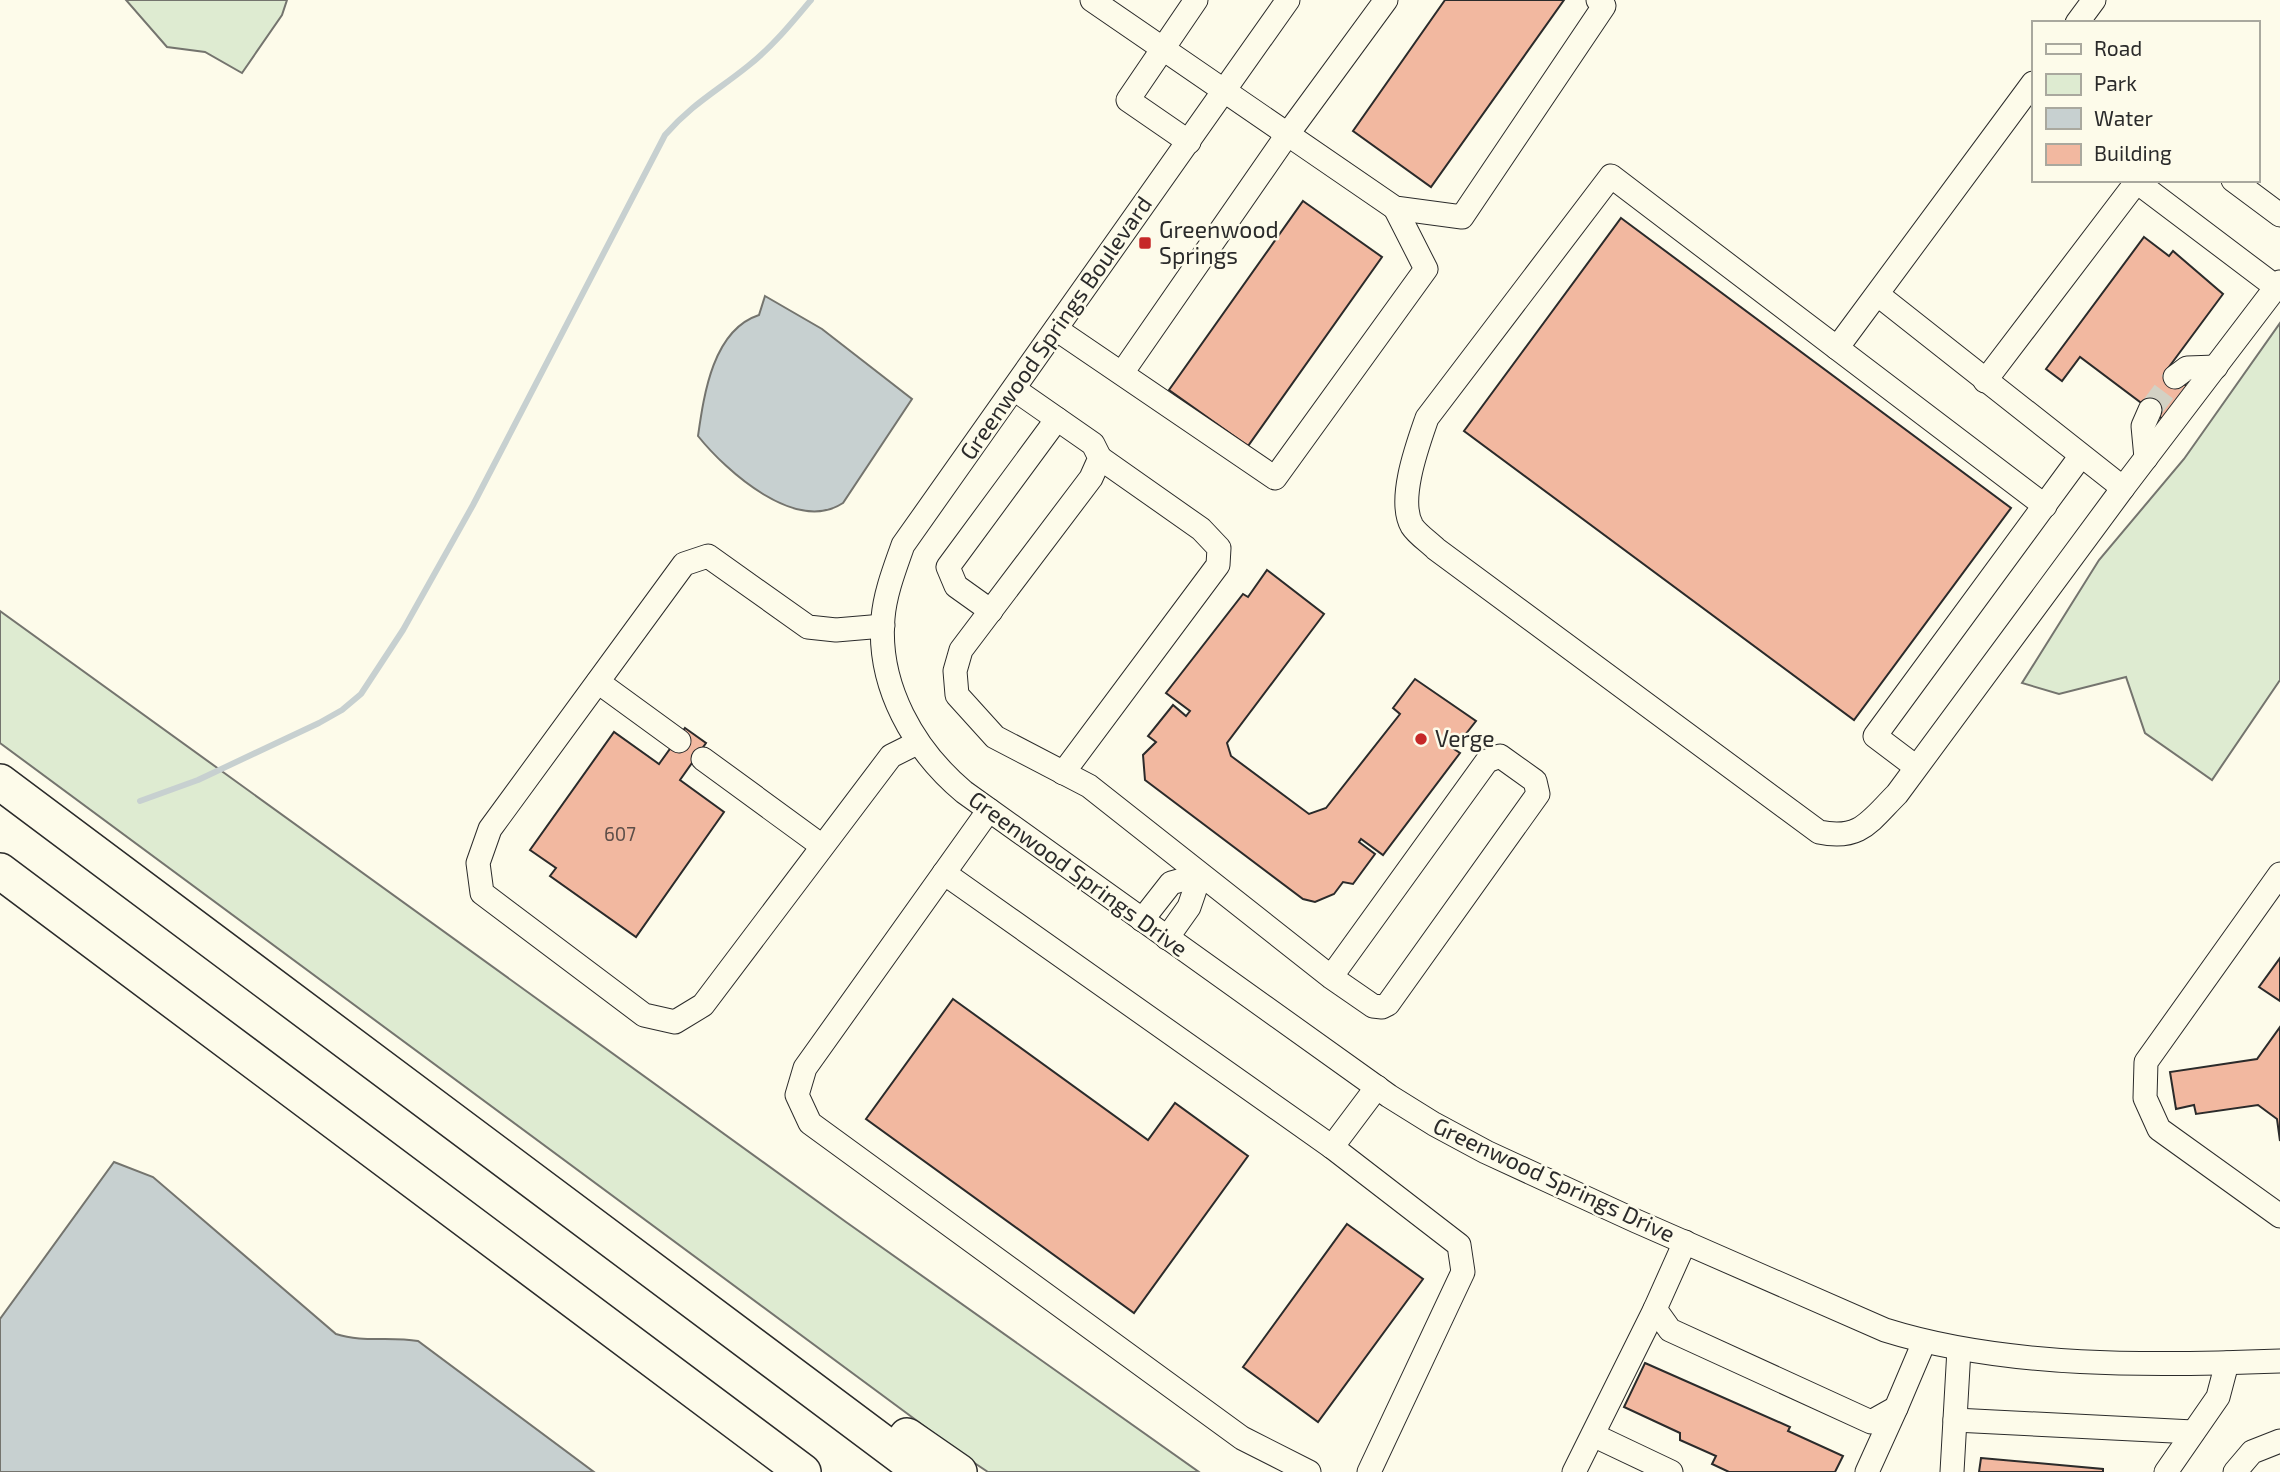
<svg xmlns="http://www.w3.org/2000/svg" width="2280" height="1472" viewBox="0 0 2280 1472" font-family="'Exo 2',sans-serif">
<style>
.green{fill:#deebd1;stroke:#74746e;stroke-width:2}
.water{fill:#c7d0d0;stroke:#74746e;stroke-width:2}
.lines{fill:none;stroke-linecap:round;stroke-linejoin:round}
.stream{stroke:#c7d0d0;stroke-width:6}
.building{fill:#f2b8a0;stroke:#2b2b2b;stroke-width:2}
.minor-tunnel{stroke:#d3d1c4;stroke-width:23;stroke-dasharray:23 11;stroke-linecap:butt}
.minor-casing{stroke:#2b2b2b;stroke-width:25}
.highway-casing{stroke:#2b2b2b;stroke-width:38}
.minor{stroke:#fdfbea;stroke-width:23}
.highway{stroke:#fdfbea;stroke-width:35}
.poi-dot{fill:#c62828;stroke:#fdfbea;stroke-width:2.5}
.labels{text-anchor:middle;stroke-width:5;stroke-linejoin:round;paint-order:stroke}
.number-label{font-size:19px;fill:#5d4e48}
.poi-label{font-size:23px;fill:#2b2b2b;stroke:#fdfbea;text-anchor:start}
.street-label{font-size:23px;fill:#2b2b2b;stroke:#fdfbea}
</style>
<rect width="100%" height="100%" fill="#fdfbea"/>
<!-- green -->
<g class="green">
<path d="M126,0H287L282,15L242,73L205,52L167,47Z"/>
<path d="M2280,323V680L2212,780L2145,733L2126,677L2059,694L2022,683L2099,560L2184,459Z"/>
<path d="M0,611L846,1222L1199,1472H988L970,1460L0,743Z"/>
</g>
<!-- water -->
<g class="water">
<path d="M765,296L822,329L912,399L843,503C796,534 726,471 698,436C704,394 713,330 759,315Z"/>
<path d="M114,1162L153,1177L336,1334C363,1343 390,1336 418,1341L594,1472H0V1319Z"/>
</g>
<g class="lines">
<!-- stream -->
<path class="stream" d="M140,801L198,780L319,723L342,710L361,694L403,630L473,505L665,135C692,104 717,91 748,66C772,47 791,24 811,0"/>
</g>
<!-- building -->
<g class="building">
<path d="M1445,0H1564L1431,187L1353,131Z"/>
<path d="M1303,201L1382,257L1248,446L1169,390Z"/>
<path d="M1621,218L2011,508L1854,720L1464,431Z"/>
<path d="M2144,237L2169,256L2173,251L2223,294L2166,371L2188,387L2164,420L2080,357L2062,381L2046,369Z"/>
<path d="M1267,570L1324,614L1227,743L1231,756L1309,814L1326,808L1400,714L1393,708L1415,679L1476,721L1454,749L1460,753L1383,855L1361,839L1359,842L1375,854L1353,884L1343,882L1334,894L1315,902L1303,899L1145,780L1143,755L1156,742L1148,736L1173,705L1186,716L1190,711L1166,693L1243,594L1248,597Z"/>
<path d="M685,728L706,743L680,780L724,812L636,937L550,876L556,868L530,850L614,732L659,764Z"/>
<path d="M2280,958V1001L2259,987Z"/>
<path d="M953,999L1148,1140L1175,1103L1248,1156L1134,1313L866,1119Z"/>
<path d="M2280,1027V1141L2277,1119L2258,1105L2196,1114L2194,1105L2176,1109L2170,1072L2257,1059Z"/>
<path d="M1347,1224L1423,1279L1318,1422L1243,1367Z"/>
<path d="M1645,1363L1790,1427L1788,1431L1843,1456L1835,1472H1729L1712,1464L1716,1456L1680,1440V1433L1624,1407Z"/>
<path d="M1981,1458L2103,1469V1472H1979Z"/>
</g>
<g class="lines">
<!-- minor-tunnel -->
<path class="minor-tunnel" d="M2150,410L2175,377"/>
<defs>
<g id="minor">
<path d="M1092,0L1395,208L1462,217L1604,6L1598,0"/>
<path d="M1288,0L903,545C895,568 885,593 883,618C877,686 914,750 964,792L1389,1096L1434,1124L1486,1152L1636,1221L1885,1330C2006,1368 2154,1366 2280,1361"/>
<path d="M2077,23L2094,0"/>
<path d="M1189,142L1128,100L1196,0"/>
<path d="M2233,180L2280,215"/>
<path d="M2137,182L2276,287"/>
<path d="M1877,294L2123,488L1897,794C1870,821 1860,841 1819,832L1436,549C1429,542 1417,534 1412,526C1397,500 1418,444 1427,418L1611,176L1837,348L2033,83"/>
<path d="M1056,329L1275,478L1426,269L1395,208"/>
<path d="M1837,348L2045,506"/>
<path d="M1122,373L1287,135L1386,0"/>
<path d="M2175,377L2187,368L2216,367"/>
<path d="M1985,381L2138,180"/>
<path d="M1014,389L1093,444L1100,458L1091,478L961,650L955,671L957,695L995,737L1089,786L1331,977L1373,1006L1382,1007L1388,1004L1538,794L1535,781L1500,756L1487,761L1331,977"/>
<path d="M2146,458L2143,426L2150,410"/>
<path d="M2123,488L2280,282"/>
<path d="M991,611L956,586L948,567L1057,419"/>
<path d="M883,626L836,630L808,627L708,556L684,564L490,829L478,863L482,893L644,1015L675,1022L703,1005L891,756L917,743"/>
<path d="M598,682L679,741"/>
<path d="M703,759L822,846"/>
<path d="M1916,767L1875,736L2080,457"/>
<path d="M1063,773L1218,565L1219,548L1201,529L1100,458"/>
<path d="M989,810L805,1068L797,1095L810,1123L1242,1438L1309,1472"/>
<path d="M944,873L1332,1147"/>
<path d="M2280,874L2146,1062L2145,1098L2159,1129L2280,1216"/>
<path d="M1142,920L1171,883L1200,875"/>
<path d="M1167,938L1189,907L1200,875"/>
<path d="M1685,1242L1655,1309L1670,1330L1871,1422L1896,1408L1924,1342"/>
<path d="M1955,1420L2193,1432"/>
<path d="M1593,1435L1671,1472"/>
<path d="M1369,1472L1463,1272L1459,1245L1332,1147L1377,1087"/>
<path d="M1574,1472L1655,1309"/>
<path d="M1867,1472L1896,1408"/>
<path d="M1952,1472L1959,1349"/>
<path d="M2166,1472L2218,1397L2227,1363"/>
<path d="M2235,1472L2252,1452L2280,1441"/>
</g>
<g id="highway">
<path d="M0,782L922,1472"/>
<path d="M0,871L803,1472"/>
<path d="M907,1436L959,1472"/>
</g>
</defs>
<!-- minor casing -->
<use href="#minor" class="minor-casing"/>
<!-- highway casing -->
<use href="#highway" class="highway-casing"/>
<!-- minor -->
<use href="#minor" class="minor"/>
<!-- highway -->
<use href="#highway" class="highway"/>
</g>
<!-- markers -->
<g class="poi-dot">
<rect x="1138" y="236" width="14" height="14" rx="3.5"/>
<circle cx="1421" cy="739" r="7"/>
</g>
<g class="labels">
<!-- number labels -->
<g class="number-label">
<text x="620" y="841">607</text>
</g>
<!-- poi labels -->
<g class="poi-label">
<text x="1159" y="238">Greenwood<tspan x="1159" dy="26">Springs</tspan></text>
<text x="1435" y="747">Verge</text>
</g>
<!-- street labels -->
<g class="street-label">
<text transform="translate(1056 328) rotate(-55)" y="8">Greenwood Springs Boulevard</text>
<text transform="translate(1078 874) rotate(36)" y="8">Greenwood Springs Drive</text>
<text transform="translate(1554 1180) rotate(25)" y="8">Greenwood Springs Drive</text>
</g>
</g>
<!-- legend -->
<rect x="2032" y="21" width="228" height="161" fill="#fdfbea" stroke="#a9a89e" stroke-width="2"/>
<rect x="2046" y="44" width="35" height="10" fill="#fdfbea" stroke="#a9a89e" stroke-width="2"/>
<text x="2094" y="56" font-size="21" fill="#2b2b2b">Road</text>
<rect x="2046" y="74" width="35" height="21" fill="#deebd1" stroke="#a9a89e" stroke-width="2"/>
<text x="2094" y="91" font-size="21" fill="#2b2b2b">Park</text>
<rect x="2046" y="108" width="35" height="21" fill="#c7d0d0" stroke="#a9a89e" stroke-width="2"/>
<text x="2094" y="126" font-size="21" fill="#2b2b2b">Water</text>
<rect x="2046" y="144" width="35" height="21" fill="#f2b8a0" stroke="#a9a89e" stroke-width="2"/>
<text x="2094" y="161" font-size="21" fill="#2b2b2b">Building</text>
</svg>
